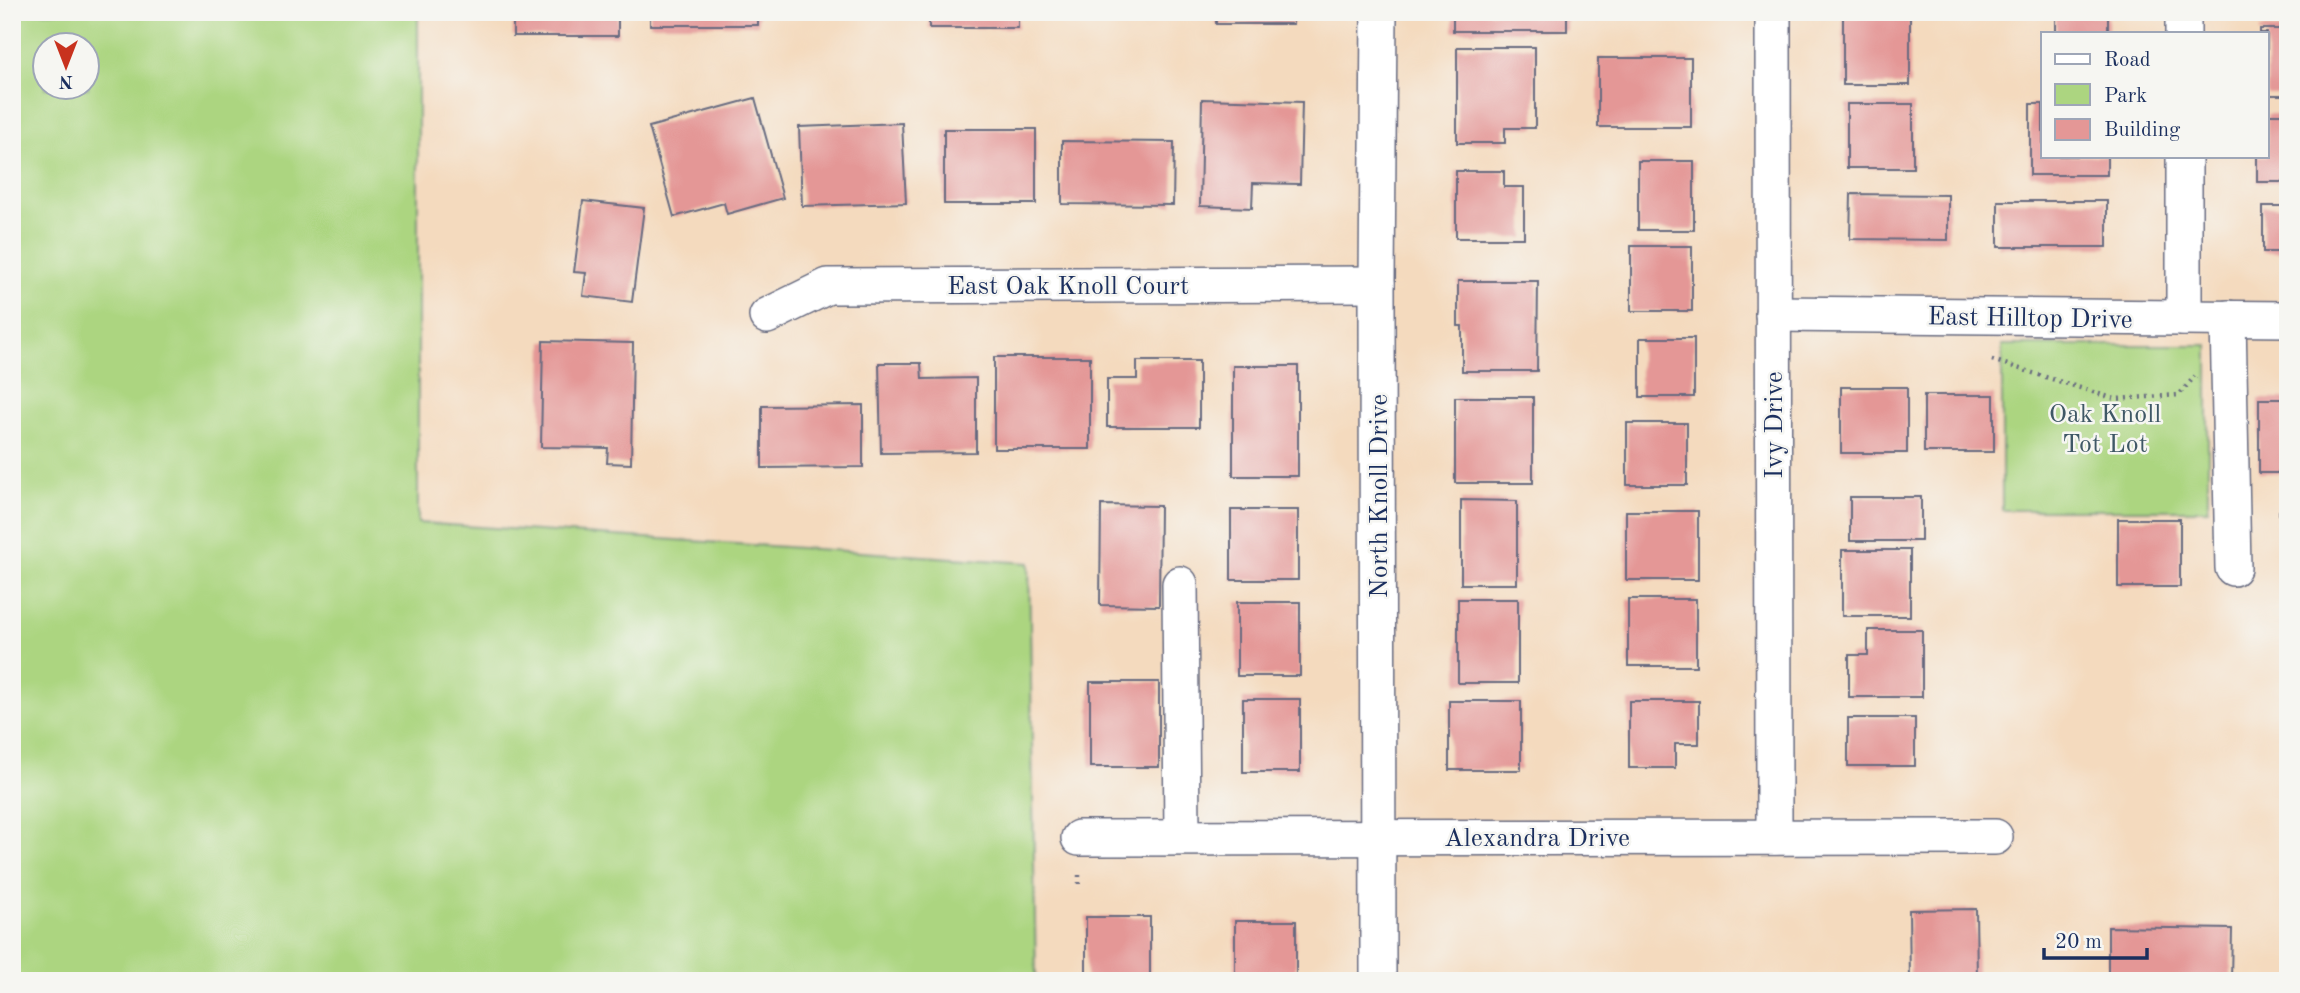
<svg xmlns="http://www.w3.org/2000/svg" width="2300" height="993" viewBox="0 0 2300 993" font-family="'Old Standard TT',serif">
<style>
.green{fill:#acd580;stroke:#64826f;stroke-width:2;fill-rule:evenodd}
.building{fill:#e49796}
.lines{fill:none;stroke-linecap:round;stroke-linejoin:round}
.minor-casing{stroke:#676b80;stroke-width:38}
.path{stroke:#676b80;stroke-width:4.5;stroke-dasharray:2 5;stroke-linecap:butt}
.minor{stroke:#fff;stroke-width:35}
.labels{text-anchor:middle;stroke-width:5;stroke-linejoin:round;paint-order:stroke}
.street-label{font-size:26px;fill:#1b2f5e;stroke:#f6f6f2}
.park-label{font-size:26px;fill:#3f5866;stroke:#f6f6f2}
</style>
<rect width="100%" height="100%" fill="#f6f6f2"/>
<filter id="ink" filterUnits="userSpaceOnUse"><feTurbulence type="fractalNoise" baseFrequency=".0143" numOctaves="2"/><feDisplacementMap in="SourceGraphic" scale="14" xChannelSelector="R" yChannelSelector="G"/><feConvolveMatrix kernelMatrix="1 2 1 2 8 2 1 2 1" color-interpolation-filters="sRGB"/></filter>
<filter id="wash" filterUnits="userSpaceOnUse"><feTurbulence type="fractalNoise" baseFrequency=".00686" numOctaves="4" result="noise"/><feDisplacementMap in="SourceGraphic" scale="28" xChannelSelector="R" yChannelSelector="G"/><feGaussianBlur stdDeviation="1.57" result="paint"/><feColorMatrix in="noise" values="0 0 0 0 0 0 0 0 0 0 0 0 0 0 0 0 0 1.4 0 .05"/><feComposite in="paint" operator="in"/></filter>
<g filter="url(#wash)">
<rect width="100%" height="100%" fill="#f4dabe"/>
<!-- green -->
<g class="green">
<path d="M12,12H418V523L1029,563L1036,981H12ZM46,46H88V88H46Z"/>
<rect x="2002" y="345" width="206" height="165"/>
</g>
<g id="blocks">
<!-- building -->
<g class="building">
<rect x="513" y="12" width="105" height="24"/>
<rect x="650" y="12" width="108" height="13"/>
<rect x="797" y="12" width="84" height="3"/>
<rect x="929" y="12" width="89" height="16"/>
<rect x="1079" y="12" width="63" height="5"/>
<rect x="1216" y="12" width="77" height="12"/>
<rect x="1453" y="12" width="114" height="19"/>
<rect x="2056" y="16" width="52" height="17"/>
<rect x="1843" y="17" width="67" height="68"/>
<path d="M2260,29H2288V95H2267V33H2260Z"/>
<path d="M1457,47H1535V128H1505V143H1457Z"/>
<rect x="1598" y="58" width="93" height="69"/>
<path d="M755,98L783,198L727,214L724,203L674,217L649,127Z"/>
<path d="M1202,99L1302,102L1300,184L1253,183L1252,208L1200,206Z"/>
<rect x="1847" y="104" width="66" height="64"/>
<path d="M2030,104H2043V156H2107V175H2030Z"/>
<path d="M2267,114H2288V182H2257V156H2267Z"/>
<path d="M902,123L906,203L802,206L799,127Z"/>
<rect x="944" y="129" width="92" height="75"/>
<path d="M1062,141L1174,142L1173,205L1062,204Z"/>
<rect x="1638" y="161" width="56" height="69"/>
<path d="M1456,171H1504V187H1524V238H1456Z"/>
<path d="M1851,194L1948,195V240L1850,239Z"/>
<path d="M583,201L644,208L632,302L583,296L586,273L574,272Z"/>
<rect x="1998" y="201" width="109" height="46"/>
<rect x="2263" y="206" width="25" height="46"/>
<rect x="1631" y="246" width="61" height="65"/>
<path d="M1458,281H1538L1537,371H1462V326H1458Z"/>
<rect x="1640" y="338" width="54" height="59"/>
<path d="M543,341L633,343L631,464L607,463L608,448L541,447Z"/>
<rect x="994" y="357" width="96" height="92"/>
<path d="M1137,361H1199V427H1107V379H1137Z"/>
<path d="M879,363H921L922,379L976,378V452L881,453Z"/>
<rect x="1233" y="366" width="65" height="110"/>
<rect x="1841" y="387" width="66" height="66"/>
<rect x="1924" y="395" width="70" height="57"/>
<rect x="1455" y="397" width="78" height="86"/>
<rect x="2259" y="399" width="29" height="74"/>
<path d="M863,405V467L762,468V406Z"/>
<rect x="1627" y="423" width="60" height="62"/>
<rect x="1850" y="497" width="71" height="44"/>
<path d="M1461,500L1517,501V584H1461Z"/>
<path d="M1101,505L1160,506L1159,606L1100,605Z"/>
<rect x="1231" y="510" width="67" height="70"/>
<rect x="1626" y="511" width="72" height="69"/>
<rect x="2279" y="511" width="9" height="71"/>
<rect x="2118" y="519" width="62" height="68"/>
<rect x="1842" y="550" width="68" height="66"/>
<rect x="1458" y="599" width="60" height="84"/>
<rect x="1628" y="599" width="68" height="67"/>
<rect x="1237" y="602" width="63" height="74"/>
<path d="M1868,630H1922V697H1849V655H1868Z"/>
<rect x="1090" y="682" width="69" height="85"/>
<rect x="1243" y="699" width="57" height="73"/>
<rect x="1449" y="701" width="72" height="69"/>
<path d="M1629,701H1699V744H1675V768H1629Z"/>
<rect x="1848" y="718" width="67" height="48"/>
<path d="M1976,909L1977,981H1910L1909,910Z"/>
<rect x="1086" y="917" width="64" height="64"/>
<rect x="1235" y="921" width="61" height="56"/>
<path d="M2108,927L2232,929L2231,981H2108Z"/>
</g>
</g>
</g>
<g filter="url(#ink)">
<use href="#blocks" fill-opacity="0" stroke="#676b80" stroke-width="2"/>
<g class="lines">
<defs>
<g id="minor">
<path d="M1773,12L1774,837"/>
<path d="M2183,12V33"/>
<path d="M2184,156V318"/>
<path d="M1773,314L2288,319"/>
<path d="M767,316L828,286L1377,284"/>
<path d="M2228,318L2233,568"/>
<path d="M1180,584L1182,836"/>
<path d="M1079,838L1995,837"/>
<path d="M1378,981L1377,284L1379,12"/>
</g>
</defs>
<!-- minor casing -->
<use href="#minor" class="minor-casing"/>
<!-- path -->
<g class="path">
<path d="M1992,360L2115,399L2179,395L2195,376"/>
<path d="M1079,884V871"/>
</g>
<!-- minor -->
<use href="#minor" class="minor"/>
</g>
</g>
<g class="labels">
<!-- street labels -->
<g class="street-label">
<text x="1068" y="294">East Oak Knoll Court</text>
<text transform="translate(2030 317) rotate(1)" y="9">East Hilltop Drive</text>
<text transform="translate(1773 425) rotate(-90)" y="9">Ivy Drive</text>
<text transform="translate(1378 496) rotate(-90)" y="9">North Knoll Drive</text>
<text x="1537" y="846">Alexandra Drive</text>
</g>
<!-- park labels -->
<g class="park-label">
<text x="2105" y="422">Oak Knoll<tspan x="2105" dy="30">Tot Lot</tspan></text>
</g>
</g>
<!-- margin -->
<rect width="2300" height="993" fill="none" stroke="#f6f6f2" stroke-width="42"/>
<!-- legend -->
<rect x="2041" y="32" width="228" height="126" fill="#f6f6f2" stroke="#9ea6b7" stroke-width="2"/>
<rect x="2055" y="54" width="35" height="10" fill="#ffffff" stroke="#9ea6b7" stroke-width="2"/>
<text x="2104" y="66" font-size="21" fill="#1b2f5e">Road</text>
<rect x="2055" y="84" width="35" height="21" fill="#acd580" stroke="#9ea6b7" stroke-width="2"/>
<text x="2104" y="102" font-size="21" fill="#1b2f5e">Park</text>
<rect x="2055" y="119" width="35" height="21" fill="#e49796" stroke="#9ea6b7" stroke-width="2"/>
<text x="2104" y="136" font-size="21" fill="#1b2f5e">Building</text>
<!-- north arrow -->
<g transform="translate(66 66) rotate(180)"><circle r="33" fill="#f6f6f2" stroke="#9ea6b7" stroke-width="2"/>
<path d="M0-5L12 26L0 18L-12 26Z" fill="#c8321e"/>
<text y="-10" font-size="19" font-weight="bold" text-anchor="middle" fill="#1b2f5e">N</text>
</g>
<!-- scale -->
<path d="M2044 948v10h103v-10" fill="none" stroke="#1b2f5e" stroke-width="3.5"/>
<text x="2055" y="948" font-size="21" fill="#1b2f5e" stroke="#f6f6f2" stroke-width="5" paint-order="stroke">20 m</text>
</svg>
